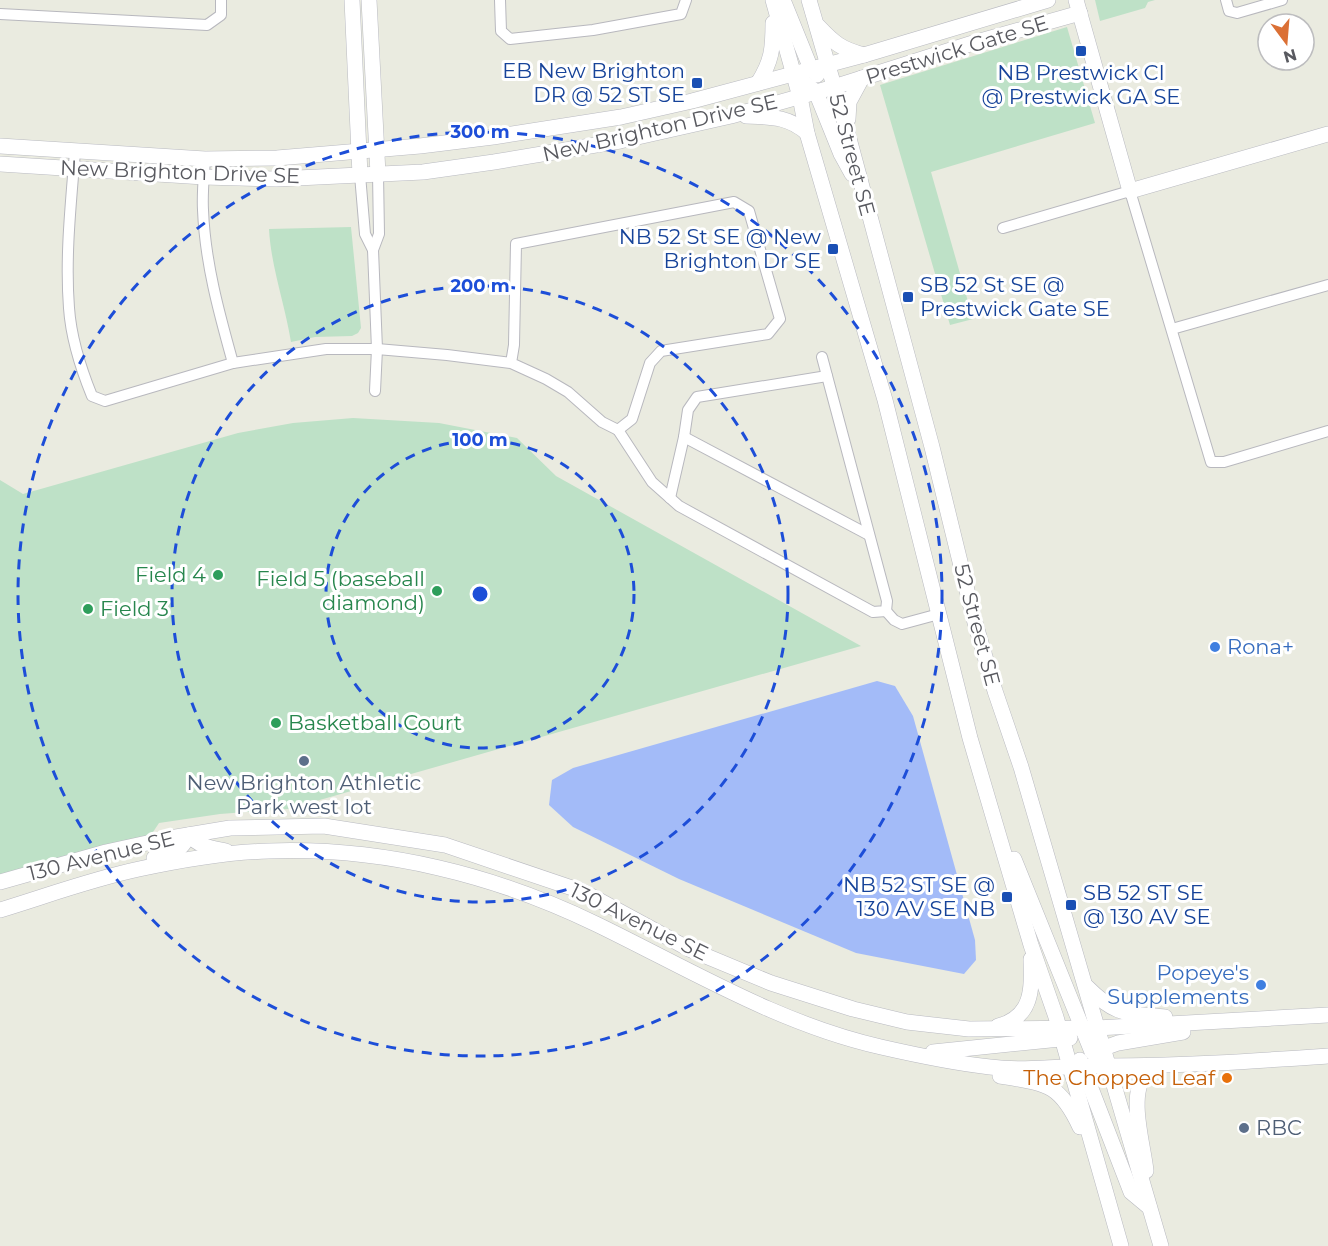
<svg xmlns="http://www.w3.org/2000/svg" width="1328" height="1246" viewBox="0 0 1328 1246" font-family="Montserrat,sans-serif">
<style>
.green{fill:#bee1c7}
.water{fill:#a3bbf8}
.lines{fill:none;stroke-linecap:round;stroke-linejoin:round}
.street-casing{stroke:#b8b8be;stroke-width:12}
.secondary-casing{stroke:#b9bac1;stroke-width:16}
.street{stroke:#fff;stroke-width:10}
.secondary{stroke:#fff;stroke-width:15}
.ring{fill:none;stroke:#1d4ed8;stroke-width:3;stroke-dasharray:10 8}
.transit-dot{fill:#1a4fb4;stroke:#fff;stroke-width:2}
.leisure-dot{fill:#2e9e5b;stroke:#fff;stroke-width:2}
.shop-dot{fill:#3f7fe0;stroke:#fff;stroke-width:2}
.service-dot{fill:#5c6f8a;stroke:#fff;stroke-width:2}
.food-dot{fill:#e8710a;stroke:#fff;stroke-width:2}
.labels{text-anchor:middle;stroke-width:6;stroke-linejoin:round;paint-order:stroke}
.street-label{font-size:21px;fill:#595a60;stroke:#fff}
.transit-label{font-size:21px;fill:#164399;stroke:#fff;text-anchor:end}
.leisure-label{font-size:21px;fill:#27864d;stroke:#fff;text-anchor:end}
.shop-label{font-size:21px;fill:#366cbe;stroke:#fff;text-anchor:start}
.service-label{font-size:21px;fill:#4e5e75;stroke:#fff}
.food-label{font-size:21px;fill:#c56008;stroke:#fff;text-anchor:end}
.centre{fill:#1d4ed8;stroke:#fff;stroke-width:3}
.ring-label{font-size:18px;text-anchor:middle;font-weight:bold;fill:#1d4ed8;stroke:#fff;stroke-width:6;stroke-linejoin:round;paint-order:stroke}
</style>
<rect width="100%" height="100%" fill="#eaebe0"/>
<!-- green -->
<g class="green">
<path d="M1095,0H1155L1148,2L1145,8L1100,21Z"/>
<path d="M1067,27L1095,123L931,172L973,319L950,325L880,85Z"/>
<path d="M351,227L361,328L358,333L352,336L315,337L291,342C285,304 271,267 269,229Z"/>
<path d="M353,418L439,423L517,438L556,476L861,646L288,809L220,814L159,823L153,832L142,838L0,876V480L23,494L238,433L293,423Z"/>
</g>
<!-- water -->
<path class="water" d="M877,681L895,686L913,716L975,940L976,960L964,974L856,953L679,879L573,827L549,805L552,780L573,768Z"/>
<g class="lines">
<defs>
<g id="street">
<path d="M500,0L501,31L510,39L593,30L681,14L686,0"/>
<path d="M1226,0L1229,11L1237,13L1282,0"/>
<path d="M0,14L207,25L221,15V0"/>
<path d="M75,152C71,203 65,256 69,308C71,337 81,369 92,396L105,401L233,363L326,349H377L447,355L511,363L546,379L568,392L602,422L618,430L632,419L650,363L661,351L768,334L780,319L749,211L734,202L516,244L514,345L511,363"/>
<path d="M205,159C204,176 202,193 203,210C205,262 219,313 233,363"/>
<path d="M360,175L365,234L373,250"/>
<path d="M1003,228L1130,191L1211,462H1224L1328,431"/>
<path d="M1172,329L1328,285"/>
<path d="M375,391L377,349L373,250L379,234L378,174"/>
<path d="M618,430L652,482L679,506L873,612L886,611L887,601L822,357"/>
<path d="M684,437L869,535"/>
<path d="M670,498L684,437L688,410L697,397L827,376"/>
<path d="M886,611L894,620L902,624L939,614"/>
</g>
<g id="secondary">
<path d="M352,0L360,175"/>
<path d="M369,0L378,174"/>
<path d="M773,0L800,97L807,133L885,400L970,738L1031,945L1056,1017L1121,1246"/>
<path d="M783,0L811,69L817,75"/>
<path d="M809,0L847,131L932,447L974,619L995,691L1021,767L1161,1246"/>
<path d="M1076,0L1130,191L1328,134"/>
<path d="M818,26C834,43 841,49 864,55"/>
<path d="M793,74L816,92L841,154L852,174"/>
<path d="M758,83C772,61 773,48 773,23"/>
<path d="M746,116C770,117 788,116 807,133"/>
<path d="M848,119L849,102L862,78"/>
<path d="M0,146L205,159L277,158L420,146L493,137L621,117L692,101L864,55L1048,0"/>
<path d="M0,164L204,177L276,179L423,172L494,162L620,141L731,116L834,87L973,43L1080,13"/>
<path d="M189,835C200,847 211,848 226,851"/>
<path d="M154,858C173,853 180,853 189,835"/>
<path d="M1014,859L1092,1052L1105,1063"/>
<path d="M0,882L106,852L170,838L230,828L324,826L445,845L584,892L689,949L771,983L853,1009L907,1022L969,1029L1097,1028L1328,1015"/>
<path d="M0,910C46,896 92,879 139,869C181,860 226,852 269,851C383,847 495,875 596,924C689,969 779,1024 881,1047C916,1055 954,1063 990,1067C1029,1072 1068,1065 1107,1066C1181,1066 1254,1061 1328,1056"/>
<path d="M1087,987C1116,1016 1126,1013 1165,1017"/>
<path d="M998,1026C1033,1017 1032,989 1031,959"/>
<path d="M933,1052L1070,1038"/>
<path d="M1093,1052L1118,1043L1183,1032"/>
<path d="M1080,1060L1131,1192L1149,1207"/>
<path d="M1000,1076C1046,1084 1059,1082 1080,1127"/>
<path d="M1146,1171C1144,1147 1127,1094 1146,1074C1149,1071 1154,1069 1157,1066"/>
</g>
</defs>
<!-- street casing -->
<use href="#street" class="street-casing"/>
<!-- secondary casing -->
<use href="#secondary" class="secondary-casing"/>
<!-- street -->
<use href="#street" class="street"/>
<!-- secondary -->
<use href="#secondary" class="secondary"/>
</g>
<!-- distance rings -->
<g class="ring">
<circle cx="480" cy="594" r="154"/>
<circle cx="480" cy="594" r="308"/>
<circle cx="480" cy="594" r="462"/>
</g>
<!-- markers -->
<g class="transit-dot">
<rect x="1075" y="45" width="12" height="12" rx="3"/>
<rect x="691" y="77" width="12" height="12" rx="3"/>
<rect x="827" y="243" width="12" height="12" rx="3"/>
<rect x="902" y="291" width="12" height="12" rx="3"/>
<rect x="1001" y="891" width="12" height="12" rx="3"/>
<rect x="1065" y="899" width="12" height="12" rx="3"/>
</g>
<g class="leisure-dot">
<circle cx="218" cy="575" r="6"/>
<circle cx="437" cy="591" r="6"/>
<circle cx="88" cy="609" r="6"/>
<circle cx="276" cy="723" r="6"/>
</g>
<g class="shop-dot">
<circle cx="1215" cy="647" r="6"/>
<circle cx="1261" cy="985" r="6"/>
</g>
<g class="service-dot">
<circle cx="304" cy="761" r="6"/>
<circle cx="1244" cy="1128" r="6"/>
</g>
<circle class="food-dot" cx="1227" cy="1078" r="6"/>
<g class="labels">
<!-- street labels -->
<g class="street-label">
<text transform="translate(957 50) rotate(-17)" y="7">Prestwick Gate SE</text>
<text transform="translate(660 128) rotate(-13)" y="7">New Brighton Drive SE</text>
<text transform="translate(852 155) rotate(75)" y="7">52 Street SE</text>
<text transform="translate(180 172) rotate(2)" y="7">New Brighton Drive SE</text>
<text transform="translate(977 625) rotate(75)" y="7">52 Street SE</text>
<text transform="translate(101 856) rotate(-14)" y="7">130 Avenue SE</text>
<text transform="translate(639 922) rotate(26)" y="7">130 Avenue SE</text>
</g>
<!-- transit labels -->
<g class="transit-label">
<text x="685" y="78">EB New Brighton<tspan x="685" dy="24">DR @ 52 ST SE</tspan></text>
<text x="1081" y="80" text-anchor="middle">NB Prestwick CI<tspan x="1081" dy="24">@ Prestwick GA SE</tspan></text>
<text x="821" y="244">NB 52 St SE @ New<tspan x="821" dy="24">Brighton Dr SE</tspan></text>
<text x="920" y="292" text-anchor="start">SB 52 St SE @<tspan x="920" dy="24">Prestwick Gate SE</tspan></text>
<text x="995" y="892">NB 52 ST SE @<tspan x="995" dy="24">130 AV SE NB</tspan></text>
<text x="1083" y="900" text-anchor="start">SB 52 ST SE<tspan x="1083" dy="24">@ 130 AV SE</tspan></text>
</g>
<!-- leisure labels -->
<g class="leisure-label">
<text x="206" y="582">Field 4</text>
<text x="425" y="586">Field 5 (baseball<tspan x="425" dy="24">diamond)</tspan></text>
<text x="100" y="616" text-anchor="start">Field 3</text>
<text x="288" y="730" text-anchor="start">Basketball Court</text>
</g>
<!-- shop labels -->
<g class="shop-label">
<text x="1227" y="654">Rona+</text>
<text x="1249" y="980" text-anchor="end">Popeye's<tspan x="1249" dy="24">Supplements</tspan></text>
</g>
<!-- service labels -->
<g class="service-label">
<text x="304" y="790">New Brighton Athletic<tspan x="304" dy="24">Park west lot</tspan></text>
<text x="1256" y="1135" text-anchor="start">RBC</text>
</g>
<!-- food labels -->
<g class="food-label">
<text x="1215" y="1085">The Chopped Leaf</text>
</g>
</g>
<circle cx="480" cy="594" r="9" class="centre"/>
<g class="ring-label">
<text x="480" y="138">300 m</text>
<text x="480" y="292">200 m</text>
<text x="480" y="446">100 m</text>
</g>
<!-- north arrow -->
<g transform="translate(1286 42) rotate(164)"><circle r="28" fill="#ffffff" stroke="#bdbdbf" stroke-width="1.5"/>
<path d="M0-4.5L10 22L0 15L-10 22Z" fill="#db7035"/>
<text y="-9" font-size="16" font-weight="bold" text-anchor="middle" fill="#595a60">N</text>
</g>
</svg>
